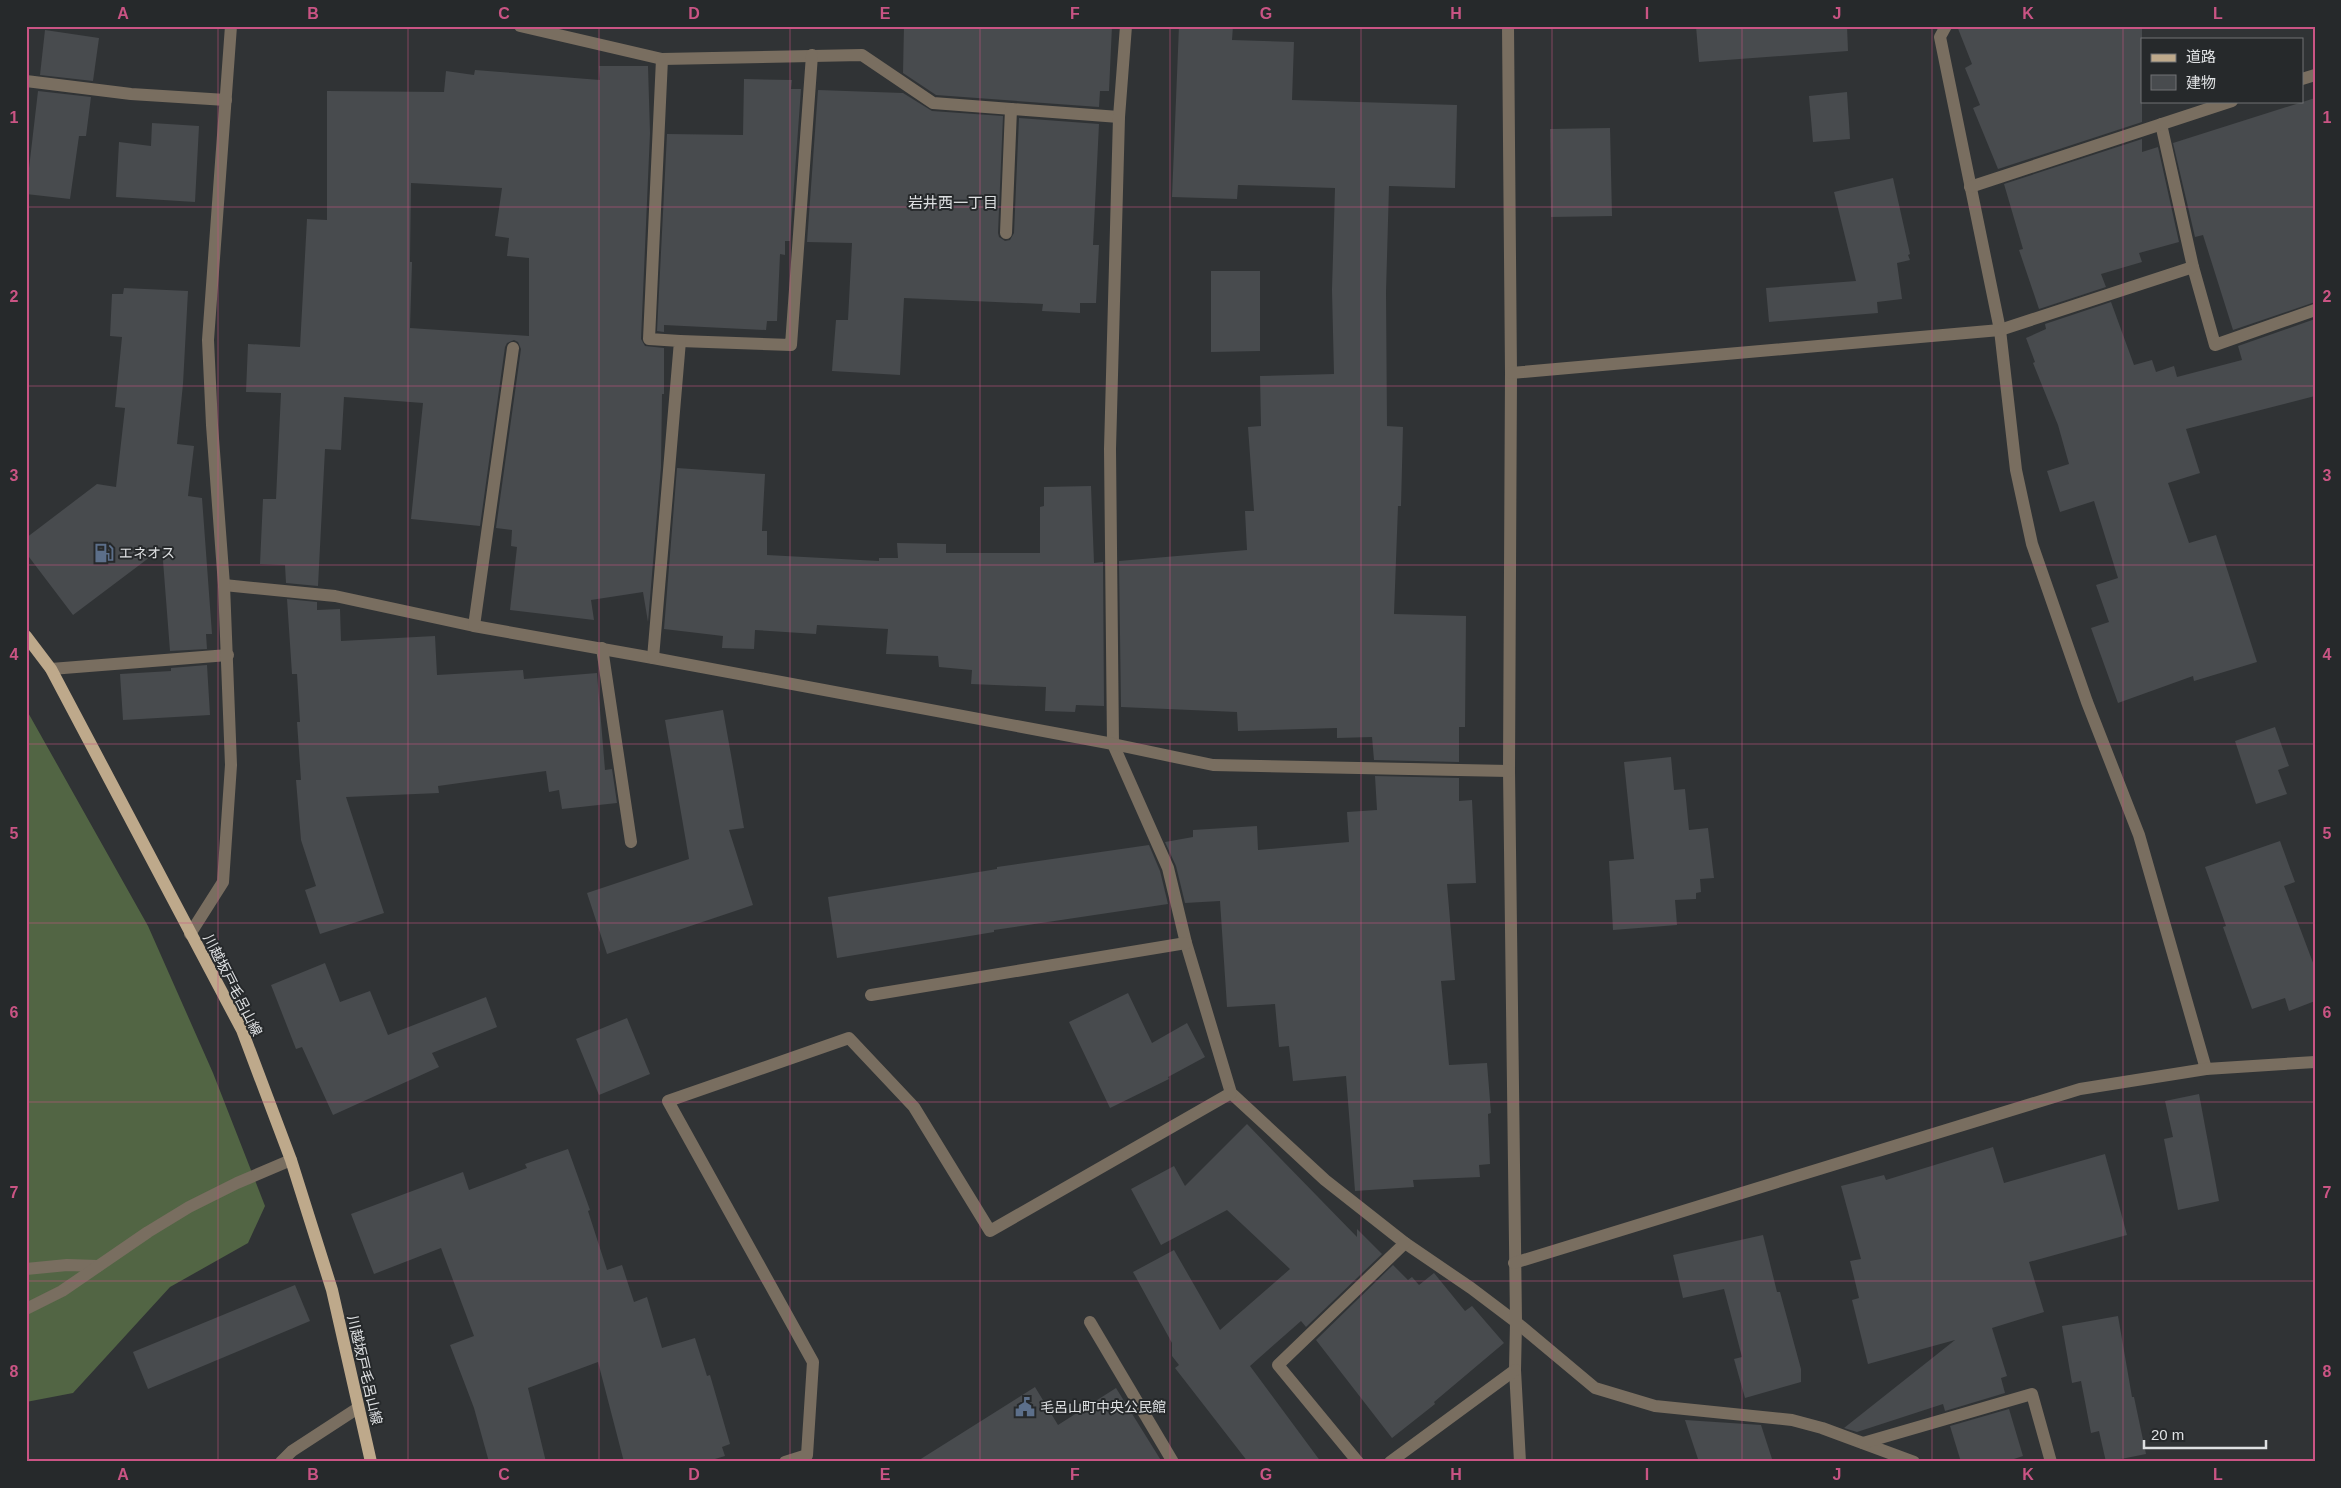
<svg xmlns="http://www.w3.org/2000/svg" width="2341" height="1488" viewBox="0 0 2341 1488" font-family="Arial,'Noto Sans JP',sans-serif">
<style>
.forest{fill:#526544}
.building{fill:#484b4e;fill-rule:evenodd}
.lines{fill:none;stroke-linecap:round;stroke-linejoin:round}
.minor{stroke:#796e60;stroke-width:12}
.major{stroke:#bea98b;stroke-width:12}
.grid{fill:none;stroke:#ca5484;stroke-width:1;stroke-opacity:0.55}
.labels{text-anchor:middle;stroke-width:4;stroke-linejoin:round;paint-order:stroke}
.poi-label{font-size:14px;fill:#dee0e2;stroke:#26292b;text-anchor:start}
.street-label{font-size:14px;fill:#dee0e2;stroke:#26292b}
.neighbourhood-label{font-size:15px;fill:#dee0e2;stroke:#26292b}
.neatline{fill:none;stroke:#ca5484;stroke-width:2}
.grid-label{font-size:16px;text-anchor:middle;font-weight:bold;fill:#ca5484}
</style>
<rect width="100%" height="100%" fill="#303335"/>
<!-- forest -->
<path class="forest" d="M26,709L148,926L213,1073L265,1206L248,1243L170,1287L73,1393L26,1402Z"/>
<!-- building -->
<g class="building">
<path d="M904,26H1112L1109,91H1100L1099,107L936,95L903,73Z"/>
<path d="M1179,26H1233L1232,40L1294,42L1292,100L1457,105L1455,188L1389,186L1386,292L1387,426L1403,427L1401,506H1398L1394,614L1466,616L1465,727H1459V762L1374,760L1372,737L1337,738V728L1238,731L1237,712L1121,707L1119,561L1247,550L1245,511H1254L1248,427L1261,426L1260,376L1334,374L1332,290L1335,188L1238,185L1237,199L1172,197Z"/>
<path d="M1696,26H1847L1848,51L1699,62Z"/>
<path d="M1957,26H2142V122L1998,169L1973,108L1980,105L1965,68L1972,64Z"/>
<path d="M45,30L99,38L93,81L40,75Z"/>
<path d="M599,66H648L650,133L641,339L645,346L664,348V394H662L661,467L648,622L643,592L591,600L594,620L510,610L517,547L511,546L512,530L496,528L521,349L518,342L514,340L507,343L505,347L480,526L411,519L423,403L344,397L341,450L325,449L318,586L286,583L285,565L260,564L263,499H276L281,393L246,392L248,344L300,347L307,219L327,220V91L444,92L446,71L474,75L475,70L600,80ZM411,183L502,188L495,236L509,238L507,256L529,258V336L410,328L412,262H410Z"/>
<path d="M744,79L792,80L791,89H801L790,241H785V255L780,254L777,321H767L766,330L664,325V332L657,331L667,134L743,135Z"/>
<path d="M818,90L903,93L932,111L1003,116L998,233L999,237L1005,241L1010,240L1014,233L1019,118L1099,124L1093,245H1099L1096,303H1080V313L1042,311L1043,304L904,298L900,375L832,371L836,320H848L852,243L807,242Z"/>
<path d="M38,91L91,97L86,136H79L70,199L26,194Z"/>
<path d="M1847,92L1850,139L1813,142L1809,96Z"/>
<path d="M2315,98V302L2233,330L2203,235L2195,237L2173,143Z"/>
<path d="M152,123L199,126L195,202L116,197L119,142L151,146Z"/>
<path d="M1610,128L1612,216L1551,217L1550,129Z"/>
<path d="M2142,139V152L2158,147L2179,242L2139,253L2142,262L2101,274L2106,287L2039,309L2019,250L2023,249L2004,184Z"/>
<path d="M1893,178L1910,254L1908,255L1910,260L1897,263L1902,299L1877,302L1878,313L1769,322L1766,288L1856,281L1834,192Z"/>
<path d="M1211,271H1260V351L1211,352Z"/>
<path d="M124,288L188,291L183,384L177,444L194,446L188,496L202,498L212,634H206L207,649L170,651L162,548L73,615L26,553V538L97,484L116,487L125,408L115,407L122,337L110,336L112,294H123Z"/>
<path d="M2111,302L2134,365L2152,360L2156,372L2174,366L2177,377L2242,360L2238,346L2315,319V396L2186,429L2200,473L2168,483L2189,543L2216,535L2257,662L2194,681L2193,676L2118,703L2091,628L2109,622L2096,585L2118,578L2094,501L2060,512L2047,471L2069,464L2058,425L2033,363L2035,362L2026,338L2046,329L2045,324Z"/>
<path d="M677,468L765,474L762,531H767V555L879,561V558H898L897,543L946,544V553H1040V507L1044,506V487L1091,486L1094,563L1103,562L1104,706L1076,705L1075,712L1045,711L1046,687L971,684L972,670L939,667L938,656L886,654L888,629L817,625L816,634L755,630L754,649L722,648L723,636L664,629Z"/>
<path d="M287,599L317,602V610L340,609L341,641L435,636L437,675L523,670L524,679L597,673L605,770L612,769L617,803L562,809L559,790L549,792L546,771L438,786L439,793L346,797L384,913L320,934L305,890L316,886L301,840L296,780H301L297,722H300L297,674H292Z"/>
<path d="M207,665L210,715L123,720L120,674L171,671V668Z"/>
<path d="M723,710L744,828L729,830L753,905L607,954L587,893L689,859L665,720Z"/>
<path d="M2275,727L2289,766L2278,770L2287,794L2256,804L2235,741Z"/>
<path d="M1671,757L1674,790L1685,789L1689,830L1708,828L1714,878L1700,879L1701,892L1696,893V899L1675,900L1677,925L1613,930L1609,861L1634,859L1624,762Z"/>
<path d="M1375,776L1459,778V801L1472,800L1476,883L1447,884L1455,980L1441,981L1449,1065L1487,1063L1491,1113L1488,1114L1490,1164L1479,1165L1480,1177L1413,1180L1414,1187L1355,1191L1346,1076L1293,1081L1289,1046L1279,1047L1275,1004L1227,1007L1220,901L1185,903L1176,866L1165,842L1193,837V830L1257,826L1258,850L1349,842L1347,812L1377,810Z"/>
<path d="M2280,841L2295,882L2284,886L2315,968V1001L2289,1011L2285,998L2252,1009L2223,927L2226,926L2205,867Z"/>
<path d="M1149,845L1160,871L1168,904L994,930V932L837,958L828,897L997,869V867Z"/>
<path d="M325,963L340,1002L370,991L388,1035L486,997L497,1027L432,1053L439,1067L333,1115L302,1047L296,1049L271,985Z"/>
<path d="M1128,993L1152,1043L1187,1023L1205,1057L1168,1077L1169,1079L1110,1108L1069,1022Z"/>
<path d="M627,1018L650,1074L599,1095L576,1039Z"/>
<path d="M2199,1094L2219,1201L2178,1210L2164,1139L2173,1137L2165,1101Z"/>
<path d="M1247,1124L1357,1237V1229L1382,1254L1306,1327L1301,1321L1250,1366L1321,1462H1248L1175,1368L1179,1365L1172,1356V1343L1133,1272L1174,1250L1220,1330L1290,1269L1227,1210L1161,1245L1131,1189L1174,1166L1185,1186Z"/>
<path d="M1993,1147L2004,1183L2105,1154L2127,1235L2029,1262L2044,1312L1992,1328L2007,1376L2001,1378L2005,1393L1945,1411L1943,1404L1857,1432L1844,1428L1955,1340L1868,1364L1852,1300L1859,1298L1850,1261L1861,1259L1841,1186L1884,1175L1886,1180Z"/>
<path d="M568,1149L590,1210L588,1211L607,1270L622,1265L634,1302L647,1297L662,1348L695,1338L707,1376L710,1375L730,1444L722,1447L725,1456L705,1462H624L598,1362L528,1388L546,1462H489L474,1408L450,1345L474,1336L441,1248L374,1274L351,1214L463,1172L469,1190L527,1168L525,1164Z"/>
<path d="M1763,1235L1777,1292H1780L1801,1369V1382L1745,1398L1734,1359L1742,1357L1724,1289L1683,1298L1673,1255Z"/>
<path d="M1393,1265L1408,1280L1412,1277L1419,1285L1434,1273L1465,1311L1472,1306L1504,1343L1434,1402L1435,1404L1392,1438L1316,1340Z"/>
<path d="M295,1285L310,1321L148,1389L133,1352Z"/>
<path d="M2118,1316L2132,1397H2134L2146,1454L2106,1462L2099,1431L2091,1433L2081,1381L2072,1383L2062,1326Z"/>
<path d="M1035,1387L1058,1425L1116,1388L1162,1462H916Z"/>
<path d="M2009,1409L2023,1456L2005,1462H1961L1950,1426Z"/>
<path d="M1685,1420L1761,1425L1773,1462H1699Z"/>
</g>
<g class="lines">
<!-- minor -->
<g class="minor">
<path d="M520,26L662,59L862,55L933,103L1119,117"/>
<path d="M1126,26L1119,117L1110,449L1113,744L1168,868L1186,943L1231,1093L1325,1180L1405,1243L1471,1288L1516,1322L1595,1388L1655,1406L1792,1420L1822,1428L1914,1462"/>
<path d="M1508,26L1511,373L1509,771L1516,1322L1515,1370L1520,1462"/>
<path d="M1946,26L1940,37L2000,330L2016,470L2032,544L2087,702L2139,835L2206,1069"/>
<path d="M2302,79L2315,75"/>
<path d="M26,81L131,94L226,100"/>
<path d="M2161,124L2193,267L2215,345L2315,310"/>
<path d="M1970,187L2232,101"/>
<path d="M1006,233L1011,109"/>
<path d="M680,341L791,345L812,55"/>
<path d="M1511,373L2000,330L2193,267"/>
<path d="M224,585L335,596L474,626L653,658L1113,744L1213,765L1509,771"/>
<path d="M474,626L513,348"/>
<path d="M602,648L631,842"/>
<path d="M653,658L680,341L649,339L662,59"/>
<path d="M51,669L228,655"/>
<path d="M190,934L223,882L231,765L224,585L212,425L208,340L231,26"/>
<path d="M871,995L1186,943"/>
<path d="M1514,1263L2080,1089L2206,1069L2315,1062"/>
<path d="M26,1269L67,1265L98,1266"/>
<path d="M26,1309L62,1291L148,1232L189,1207L237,1183L291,1160"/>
<path d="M1090,1322L1173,1462"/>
<path d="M1863,1443L2032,1394L2051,1462"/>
<path d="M281,1462L292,1451L358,1408"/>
<path d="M785,1462L807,1455L813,1362L668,1101L849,1038L914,1107L990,1231L1231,1093"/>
<path d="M1358,1462L1278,1365L1405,1243"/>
<path d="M1390,1462L1515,1370"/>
</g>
<!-- major -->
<path class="major" d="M26,636L51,669L242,1030L291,1160L332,1290L371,1462"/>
</g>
<!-- grid -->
<path class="grid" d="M218,26V1462M408,26V1462M599,26V1462M790,26V1462M980,26V1462M1170,26V1462M1361,26V1462M1552,26V1462M1742,26V1462M1932,26V1462M2123,26V1462M26,207H2315M26,386H2315M26,565H2315M26,744H2315M26,923H2315M26,1102H2315M26,1281H2315"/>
<!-- icons -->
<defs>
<symbol id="fuel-bare" viewBox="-9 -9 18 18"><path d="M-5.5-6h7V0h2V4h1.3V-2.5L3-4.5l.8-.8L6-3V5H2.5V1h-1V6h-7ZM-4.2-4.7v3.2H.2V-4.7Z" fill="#5c6f8a" stroke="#26292b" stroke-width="2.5" paint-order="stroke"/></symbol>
<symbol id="civic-bare" viewBox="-9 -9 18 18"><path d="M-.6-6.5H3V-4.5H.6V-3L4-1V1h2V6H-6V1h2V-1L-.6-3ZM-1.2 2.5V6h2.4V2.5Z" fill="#5c6f8a" stroke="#26292b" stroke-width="2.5" paint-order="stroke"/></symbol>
</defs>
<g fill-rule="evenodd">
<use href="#fuel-bare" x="90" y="539" width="28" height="28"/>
<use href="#civic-bare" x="1011" y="1393" width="28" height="28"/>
</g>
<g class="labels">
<!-- poi labels -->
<g class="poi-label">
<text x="119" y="558">エネオス</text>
<text x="1040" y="1412">毛呂山町中央公民館</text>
</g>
<!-- street labels -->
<g class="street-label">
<text transform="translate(233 985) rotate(63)" y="5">川越坂戸毛呂山線</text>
<text transform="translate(365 1370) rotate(77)" y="5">川越坂戸毛呂山線</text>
</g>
<!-- neighbourhood labels -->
<g class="neighbourhood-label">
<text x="953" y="208">岩井西一丁目</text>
</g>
</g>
<!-- border -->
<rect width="2341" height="1488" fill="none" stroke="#26292b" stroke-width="55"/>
<!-- legend -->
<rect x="2141" y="38" width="162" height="65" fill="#26292b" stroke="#707274"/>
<rect x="2151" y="54" width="25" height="8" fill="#bea98b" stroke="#707274"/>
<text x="2186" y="62" font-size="15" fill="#dee0e2">道路</text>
<rect x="2151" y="75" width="25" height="15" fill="#484b4e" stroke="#707274"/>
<text x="2186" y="88" font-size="15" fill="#dee0e2">建物</text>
<!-- scale -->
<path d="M2144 1440v8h122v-8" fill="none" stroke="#dee0e2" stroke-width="2.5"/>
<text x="2151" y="1440" font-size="15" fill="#dee0e2" stroke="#26292b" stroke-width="4" paint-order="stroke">20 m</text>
<rect x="28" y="28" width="2286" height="1432" class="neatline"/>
<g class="grid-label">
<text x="123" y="19">A</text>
<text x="313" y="19">B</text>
<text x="504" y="19">C</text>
<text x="694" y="19">D</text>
<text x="885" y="19">E</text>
<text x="1075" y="19">F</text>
<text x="1266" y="19">G</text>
<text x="1456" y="19">H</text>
<text x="1647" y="19">I</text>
<text x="1837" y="19">J</text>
<text x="2028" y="19">K</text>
<text x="2218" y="19">L</text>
<text x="14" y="123">1</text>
<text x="2327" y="123">1</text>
<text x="14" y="302">2</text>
<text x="2327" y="302">2</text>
<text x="14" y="481">3</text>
<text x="2327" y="481">3</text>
<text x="14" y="660">4</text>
<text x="2327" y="660">4</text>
<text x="14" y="839">5</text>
<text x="2327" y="839">5</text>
<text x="14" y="1018">6</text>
<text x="2327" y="1018">6</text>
<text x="14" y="1198">7</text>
<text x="2327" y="1198">7</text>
<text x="14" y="1377">8</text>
<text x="2327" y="1377">8</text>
<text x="123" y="1480">A</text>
<text x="313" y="1480">B</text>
<text x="504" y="1480">C</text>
<text x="694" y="1480">D</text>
<text x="885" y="1480">E</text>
<text x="1075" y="1480">F</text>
<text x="1266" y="1480">G</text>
<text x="1456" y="1480">H</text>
<text x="1647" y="1480">I</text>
<text x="1837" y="1480">J</text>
<text x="2028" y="1480">K</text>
<text x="2218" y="1480">L</text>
</g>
</svg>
